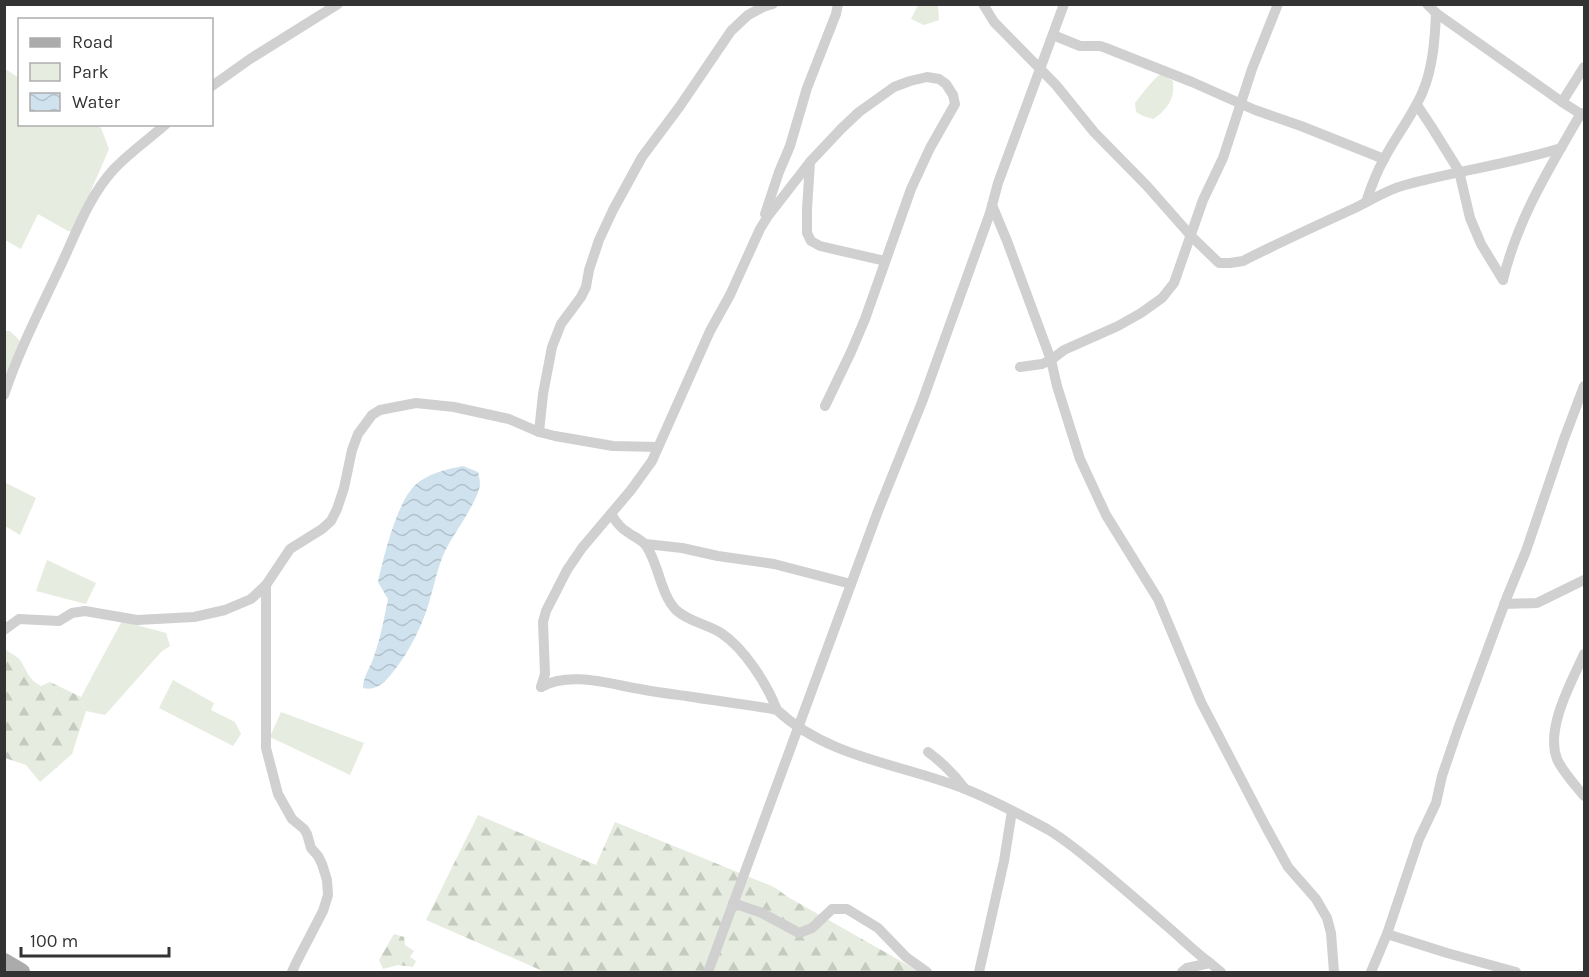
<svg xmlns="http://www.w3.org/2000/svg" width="1589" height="977" viewBox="0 0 1589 977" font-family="Karla,sans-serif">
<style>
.green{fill:#e6ecdf}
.forest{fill:url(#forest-firs)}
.water{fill:url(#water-waves)}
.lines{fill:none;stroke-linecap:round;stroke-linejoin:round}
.minor{stroke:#d0d0d0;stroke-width:10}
.primary{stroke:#ababab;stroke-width:18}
</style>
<defs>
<pattern id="forest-firs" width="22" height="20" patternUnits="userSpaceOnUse" patternTransform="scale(1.5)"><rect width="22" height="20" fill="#e6ecdf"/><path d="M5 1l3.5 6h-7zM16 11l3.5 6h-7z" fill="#c6cbc0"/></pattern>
<pattern id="water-waves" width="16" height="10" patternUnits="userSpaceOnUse" patternTransform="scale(1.5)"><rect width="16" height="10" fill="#cfe2ee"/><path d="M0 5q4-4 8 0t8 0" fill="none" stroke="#b2c2cd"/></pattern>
</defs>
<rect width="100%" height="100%" fill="#fff"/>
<!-- green -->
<g class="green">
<path d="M918,5H938L939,20L924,25L911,19Z"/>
<path d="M4,68L19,78L20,124L98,125L101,128L109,149L73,232L68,231L38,214L21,249L5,240Z"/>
<path d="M1161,74L1173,81C1175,99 1167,110 1153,119L1143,116L1136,112L1135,103C1141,95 1153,79 1161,74Z"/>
<path d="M5,331H10L22,343L5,381Z"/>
<path d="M4,482L36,498L20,535L5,526Z"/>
<path d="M47,560L96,583L86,604L36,591Z"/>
<path d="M122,621L166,633L170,646L161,652L105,715L86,711L81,697Z"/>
<path d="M173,680L214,703L211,710L235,722L241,734L233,746L159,708Z"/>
<path d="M281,712L364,743L350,775L270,737Z"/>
</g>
<!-- forest -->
<g class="forest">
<path d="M4,648C9,653 16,655 20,660C27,670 28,680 41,686L50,682L81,697L86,711L72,754L40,782L26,765L5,758Z"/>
<path d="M478,815L596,865L615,822L774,887L788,897L920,972H545L426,920Z"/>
<path d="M394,934L404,937L405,945L414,951L410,957L416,961L413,967L398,965L383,969L379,960Z"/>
</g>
<!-- water -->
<path class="water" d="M463,466L478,472C479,476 480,481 480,485C477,503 454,533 445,551C436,571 433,592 426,612C418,634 407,654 393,672C384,683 377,691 363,688C363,676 371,667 374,656C381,637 384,618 388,599L378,582C384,556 398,495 420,481C434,472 448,469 463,466Z"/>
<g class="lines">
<!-- minor -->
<g class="minor">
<path d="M983,4L994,22L1056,85L1094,132L1147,186L1192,237L1219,263H1230L1243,261C1280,242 1318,225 1355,208C1372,200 1386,190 1405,185C1456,171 1510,164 1561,148"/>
<path d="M1427,4L1436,13L1562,102L1584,116"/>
<path d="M1053,35L1080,46H1100L1106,48L1192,82L1255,110L1301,126L1384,159"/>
<path d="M212,86L250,59L338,4"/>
<path d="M1562,102L1584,67"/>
<path d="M1417,105L1431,126L1459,171L1470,218L1481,244L1503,280"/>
<path d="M810,162L807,209V233L811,241L820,246L885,261"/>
<path d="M1366,202C1371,187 1376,173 1384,159C1396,136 1413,115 1423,91C1433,67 1435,38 1436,13"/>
<path d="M992,205L1007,241L1051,360L1057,386L1080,459L1106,515L1158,599L1201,702L1266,827L1288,867L1316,899L1327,918L1331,933L1334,972"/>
<path d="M765,214L779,172L790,146L807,88L836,14L838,4"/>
<path d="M1503,280C1518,217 1550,168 1581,113"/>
<path d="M1020,367L1042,364L1051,360L1064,350L1118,326L1141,313L1162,298L1174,283L1203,200L1223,158L1252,69L1278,4"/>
<path d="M4,395C19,350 41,308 61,265C76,233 89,196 114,169C129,153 149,139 166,124"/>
<path d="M539,432L543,394L552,347L561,324L581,297L586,287L589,270L599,240L613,210L642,157L680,106L731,31L748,15L763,7L773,4"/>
<path d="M611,514C615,520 619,527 626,531C633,537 642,539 647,547C659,566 661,595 676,610C689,622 707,624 721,633C744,648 767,684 777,710"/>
<path d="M646,544L682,548L718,556L774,564L851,584"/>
<path d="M266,585V748L278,794L292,819L304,829L307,834L311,848L318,856L322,864L327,880L328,895L323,911L296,963L292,972"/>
<path d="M1504,604L1537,603L1584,580"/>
<path d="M4,630L19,619L59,621L72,613L85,611L137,620L194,617L225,610L251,599L266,585L290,549L322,529L331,521L337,509L344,488L352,450L358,434L372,415L380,410L416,403L454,407L509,419L539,432L555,436L613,446L658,447"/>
<path d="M1584,654C1572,681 1545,728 1557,759C1562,771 1576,786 1584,796"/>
<path d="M541,687L545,674L543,622L546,611L567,570L582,548L631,490L652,461L710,331L730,295L760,229L768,216L810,162L841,129L859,112L894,87L910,81L927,77L939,79L946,84L953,95L955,104L930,148L911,189L865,319L851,352L825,406"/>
<path d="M541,687C570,671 609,684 640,689C655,692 671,694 686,696C716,701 747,704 777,710C828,758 902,764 965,789C993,800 1021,815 1047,829C1066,840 1082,854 1098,867C1122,887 1145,907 1168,927C1182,939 1195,952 1210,963"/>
<path d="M928,752C943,763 954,774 965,789"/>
<path d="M733,903L762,913L799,933L812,928L832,909H847L878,928L906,957L927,972"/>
<path d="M1387,934L1447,953L1516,972"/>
<path d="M708,972L878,511L922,402L990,213L998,183L1064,4"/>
<path d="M979,972L1004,861L1012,811"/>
<path d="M1182,972L1187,968L1210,963L1221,972"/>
<path d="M1371,972L1387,934L1419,839L1436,803L1442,776L1458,729L1507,597L1526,551L1564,439L1584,386"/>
</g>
<!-- primary -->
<path class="primary" d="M4,962L21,972"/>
</g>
<!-- border -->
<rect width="1589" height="977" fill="none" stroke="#333333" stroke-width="12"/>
<!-- legend -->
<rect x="18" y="18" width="195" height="108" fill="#ffffff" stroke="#adadad" stroke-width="1.5"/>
<rect x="30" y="38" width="30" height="9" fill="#ababab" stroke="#adadad" stroke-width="1.5"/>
<text x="72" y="48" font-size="18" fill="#333333">Road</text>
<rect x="30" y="63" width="30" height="18" fill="#e6ecdf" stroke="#adadad" stroke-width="1.5"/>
<text x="72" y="78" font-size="18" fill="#333333">Park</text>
<rect x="30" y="93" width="30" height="18" fill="url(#water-waves)" stroke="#adadad" stroke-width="1.5"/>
<text x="72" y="108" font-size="18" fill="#333333">Water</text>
<!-- scale -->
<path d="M21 947v9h148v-9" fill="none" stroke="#333333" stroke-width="3"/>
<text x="30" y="947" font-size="18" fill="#333333" stroke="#ffffff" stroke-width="4.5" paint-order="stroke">100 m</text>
</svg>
